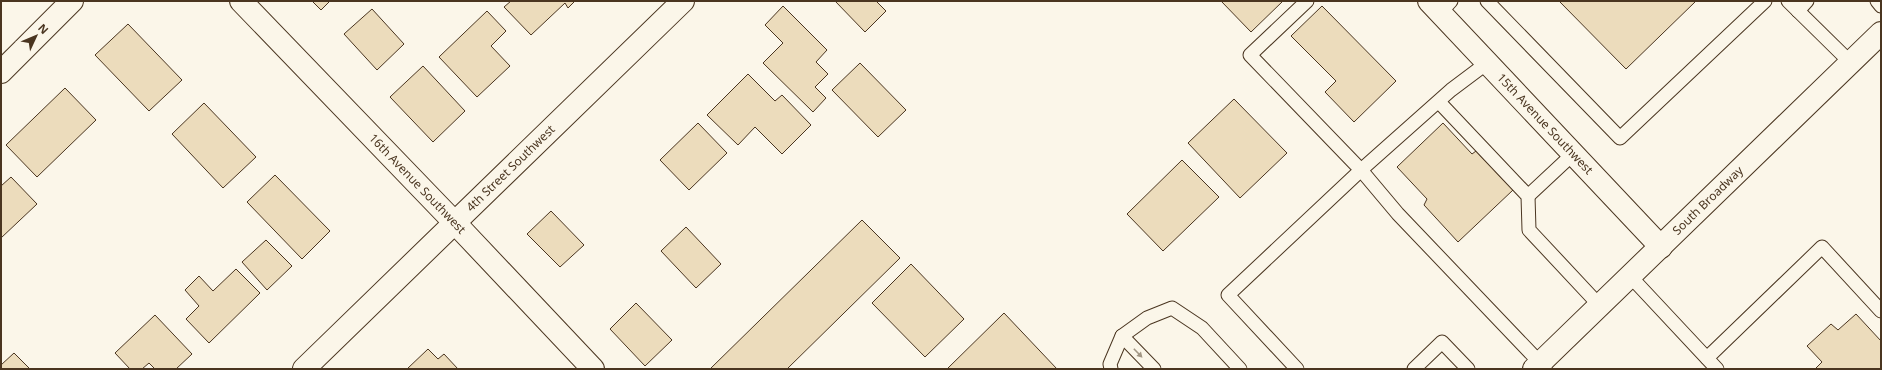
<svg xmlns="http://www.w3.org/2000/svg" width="1882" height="370" viewBox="0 0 1882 370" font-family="'Noto Sans',sans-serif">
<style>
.building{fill:#ecdcbc;stroke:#4a3520}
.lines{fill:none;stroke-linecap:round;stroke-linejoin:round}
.lane-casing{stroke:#4a3520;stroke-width:15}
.street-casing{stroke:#4a3520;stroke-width:24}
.secondary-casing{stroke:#4a3520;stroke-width:24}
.primary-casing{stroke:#4a3520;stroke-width:24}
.lane{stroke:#fbf6e9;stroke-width:13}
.street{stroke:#fbf6e9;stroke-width:22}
.secondary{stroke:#fbf6e9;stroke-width:22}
.primary{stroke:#fbf6e9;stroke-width:22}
.oneway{fill:#a29684}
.labels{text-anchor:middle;stroke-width:3;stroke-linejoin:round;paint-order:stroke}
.street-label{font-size:12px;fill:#4a3520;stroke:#fbf6e9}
</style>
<rect width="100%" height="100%" fill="#fbf6e9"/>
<!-- building -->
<g class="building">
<path d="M312,1H330L321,10Z"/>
<path d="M511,1H575L568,8L565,3L531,35L504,7Z"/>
<path d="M835,1H876L886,11L865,32Z"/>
<path d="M1221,1H1283L1251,32Z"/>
<path d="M1559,1H1696L1626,69Z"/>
<path d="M783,6L827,50L816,62L828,74L815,87L826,98L813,112L763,63L783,43L765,25Z"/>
<path d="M1322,6L1396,81L1354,122L1325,92L1336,81L1291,36Z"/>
<path d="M372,9L404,44L377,70L344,34Z"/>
<path d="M487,11L506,31L491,46L510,66L477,97L439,57Z"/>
<path d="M128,24L182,80L149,111L95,55Z"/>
<path d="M860,63L906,110L878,137L832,90Z"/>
<path d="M423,66L465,111L433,142L390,97Z"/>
<path d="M748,74L775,101L782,95L811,125L782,154L755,127L738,145L707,115Z"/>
<path d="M65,88L96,120L37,177L6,145Z"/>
<path d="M1234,99L1287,153L1240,198L1188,143Z"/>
<path d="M204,103L256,157L223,188L172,134Z"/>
<path d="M698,123L727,153L689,190L660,160Z"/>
<path d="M1443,123L1472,154L1476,151L1513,190L1458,242L1424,205L1427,199L1397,167Z"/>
<path d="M1182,160L1219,197L1163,251L1127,214Z"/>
<path d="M275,175L330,231L302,259L247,202Z"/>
<path d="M11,177L37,204L1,238V186Z"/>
<path d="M551,211L584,245L560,267L527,234Z"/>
<path d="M862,220L900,258L787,369H710Z"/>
<path d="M686,227L721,264L696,288L661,251Z"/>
<path d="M266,240L292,266L267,290L242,262Z"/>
<path d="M911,264L964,319L925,357L872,303Z"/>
<path d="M236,269L260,293L209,343L186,319L199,306L185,290L199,276L213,291Z"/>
<path d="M636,303L672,340L645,366L610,329Z"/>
<path d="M1004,313L1057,369H947Z"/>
<path d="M1856,314L1881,341V369H1815L1822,362L1807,346L1831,324L1838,330Z"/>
<path d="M155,315L192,354L176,369H155L149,363L142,369H130L115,353Z"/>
<path d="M428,349L438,359L444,354L458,369H407Z"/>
<path d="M14,353L30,369H1V365Z"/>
</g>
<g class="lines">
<defs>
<g id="lane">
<path d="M1487,1L1620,138L1765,1"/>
<path d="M1788,1L1851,63"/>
<path d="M1877,1L1881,6"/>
<path d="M1798,11L1807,1"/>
<path d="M1440,13L1451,1"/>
<path d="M1487,63L1451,90L1361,170L1398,214L1545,368"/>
<path d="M1439,102L1528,196L1529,230L1600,306"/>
<path d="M1528,196L1573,154"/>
<path d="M1630,276L1717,369"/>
<path d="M1122,336L1154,369"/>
<path d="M1707,358L1822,247L1881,311"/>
<path d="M1111,369L1110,364L1122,336L1147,318L1172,308L1202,328L1240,369"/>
<path d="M1297,369L1228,295L1361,170L1250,55L1307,1"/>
<path d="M1414,369L1442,342L1468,369"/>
</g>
<g id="street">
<path id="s1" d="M1429,1L1661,247"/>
<path d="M1,72L72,1"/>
<path id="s2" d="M304,369L683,1"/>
</g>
<g id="secondary">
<path id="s3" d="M241,1L455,223L593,369"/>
</g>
<g id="primary">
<path id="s4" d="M1534,369L1881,33"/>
</g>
</defs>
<!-- lane casing -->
<use href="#lane" class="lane-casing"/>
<!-- street casing -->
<use href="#street" class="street-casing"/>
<!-- secondary casing -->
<use href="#secondary" class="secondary-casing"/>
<!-- primary casing -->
<use href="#primary" class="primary-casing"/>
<!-- lane -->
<use href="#lane" class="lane"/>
<!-- street -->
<use href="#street" class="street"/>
<!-- secondary -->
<use href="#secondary" class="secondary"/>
<!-- primary -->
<use href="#primary" class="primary"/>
</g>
<!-- one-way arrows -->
<defs><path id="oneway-solid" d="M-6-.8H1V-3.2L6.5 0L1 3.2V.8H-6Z"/></defs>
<use class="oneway" href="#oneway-solid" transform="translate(1138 353) rotate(46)"/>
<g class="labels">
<!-- street labels -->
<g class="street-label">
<text dy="4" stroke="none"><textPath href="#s1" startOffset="169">15th Avenue Southwest</textPath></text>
<text dy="4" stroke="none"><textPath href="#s2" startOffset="288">4th Street Southwest</textPath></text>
<text dy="4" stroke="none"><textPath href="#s3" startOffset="254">16th Avenue Southwest</textPath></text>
<text dy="4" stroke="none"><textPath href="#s4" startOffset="242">South Broadway</textPath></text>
</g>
</g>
<!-- border -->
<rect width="1882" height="370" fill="none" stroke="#4a3520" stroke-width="4"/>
<!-- north arrow -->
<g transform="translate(36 36) rotate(46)" stroke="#fbf6e9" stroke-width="3" paint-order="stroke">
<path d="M0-3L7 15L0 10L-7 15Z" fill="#4a3520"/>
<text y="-6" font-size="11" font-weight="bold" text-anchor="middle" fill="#4a3520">N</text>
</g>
</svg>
